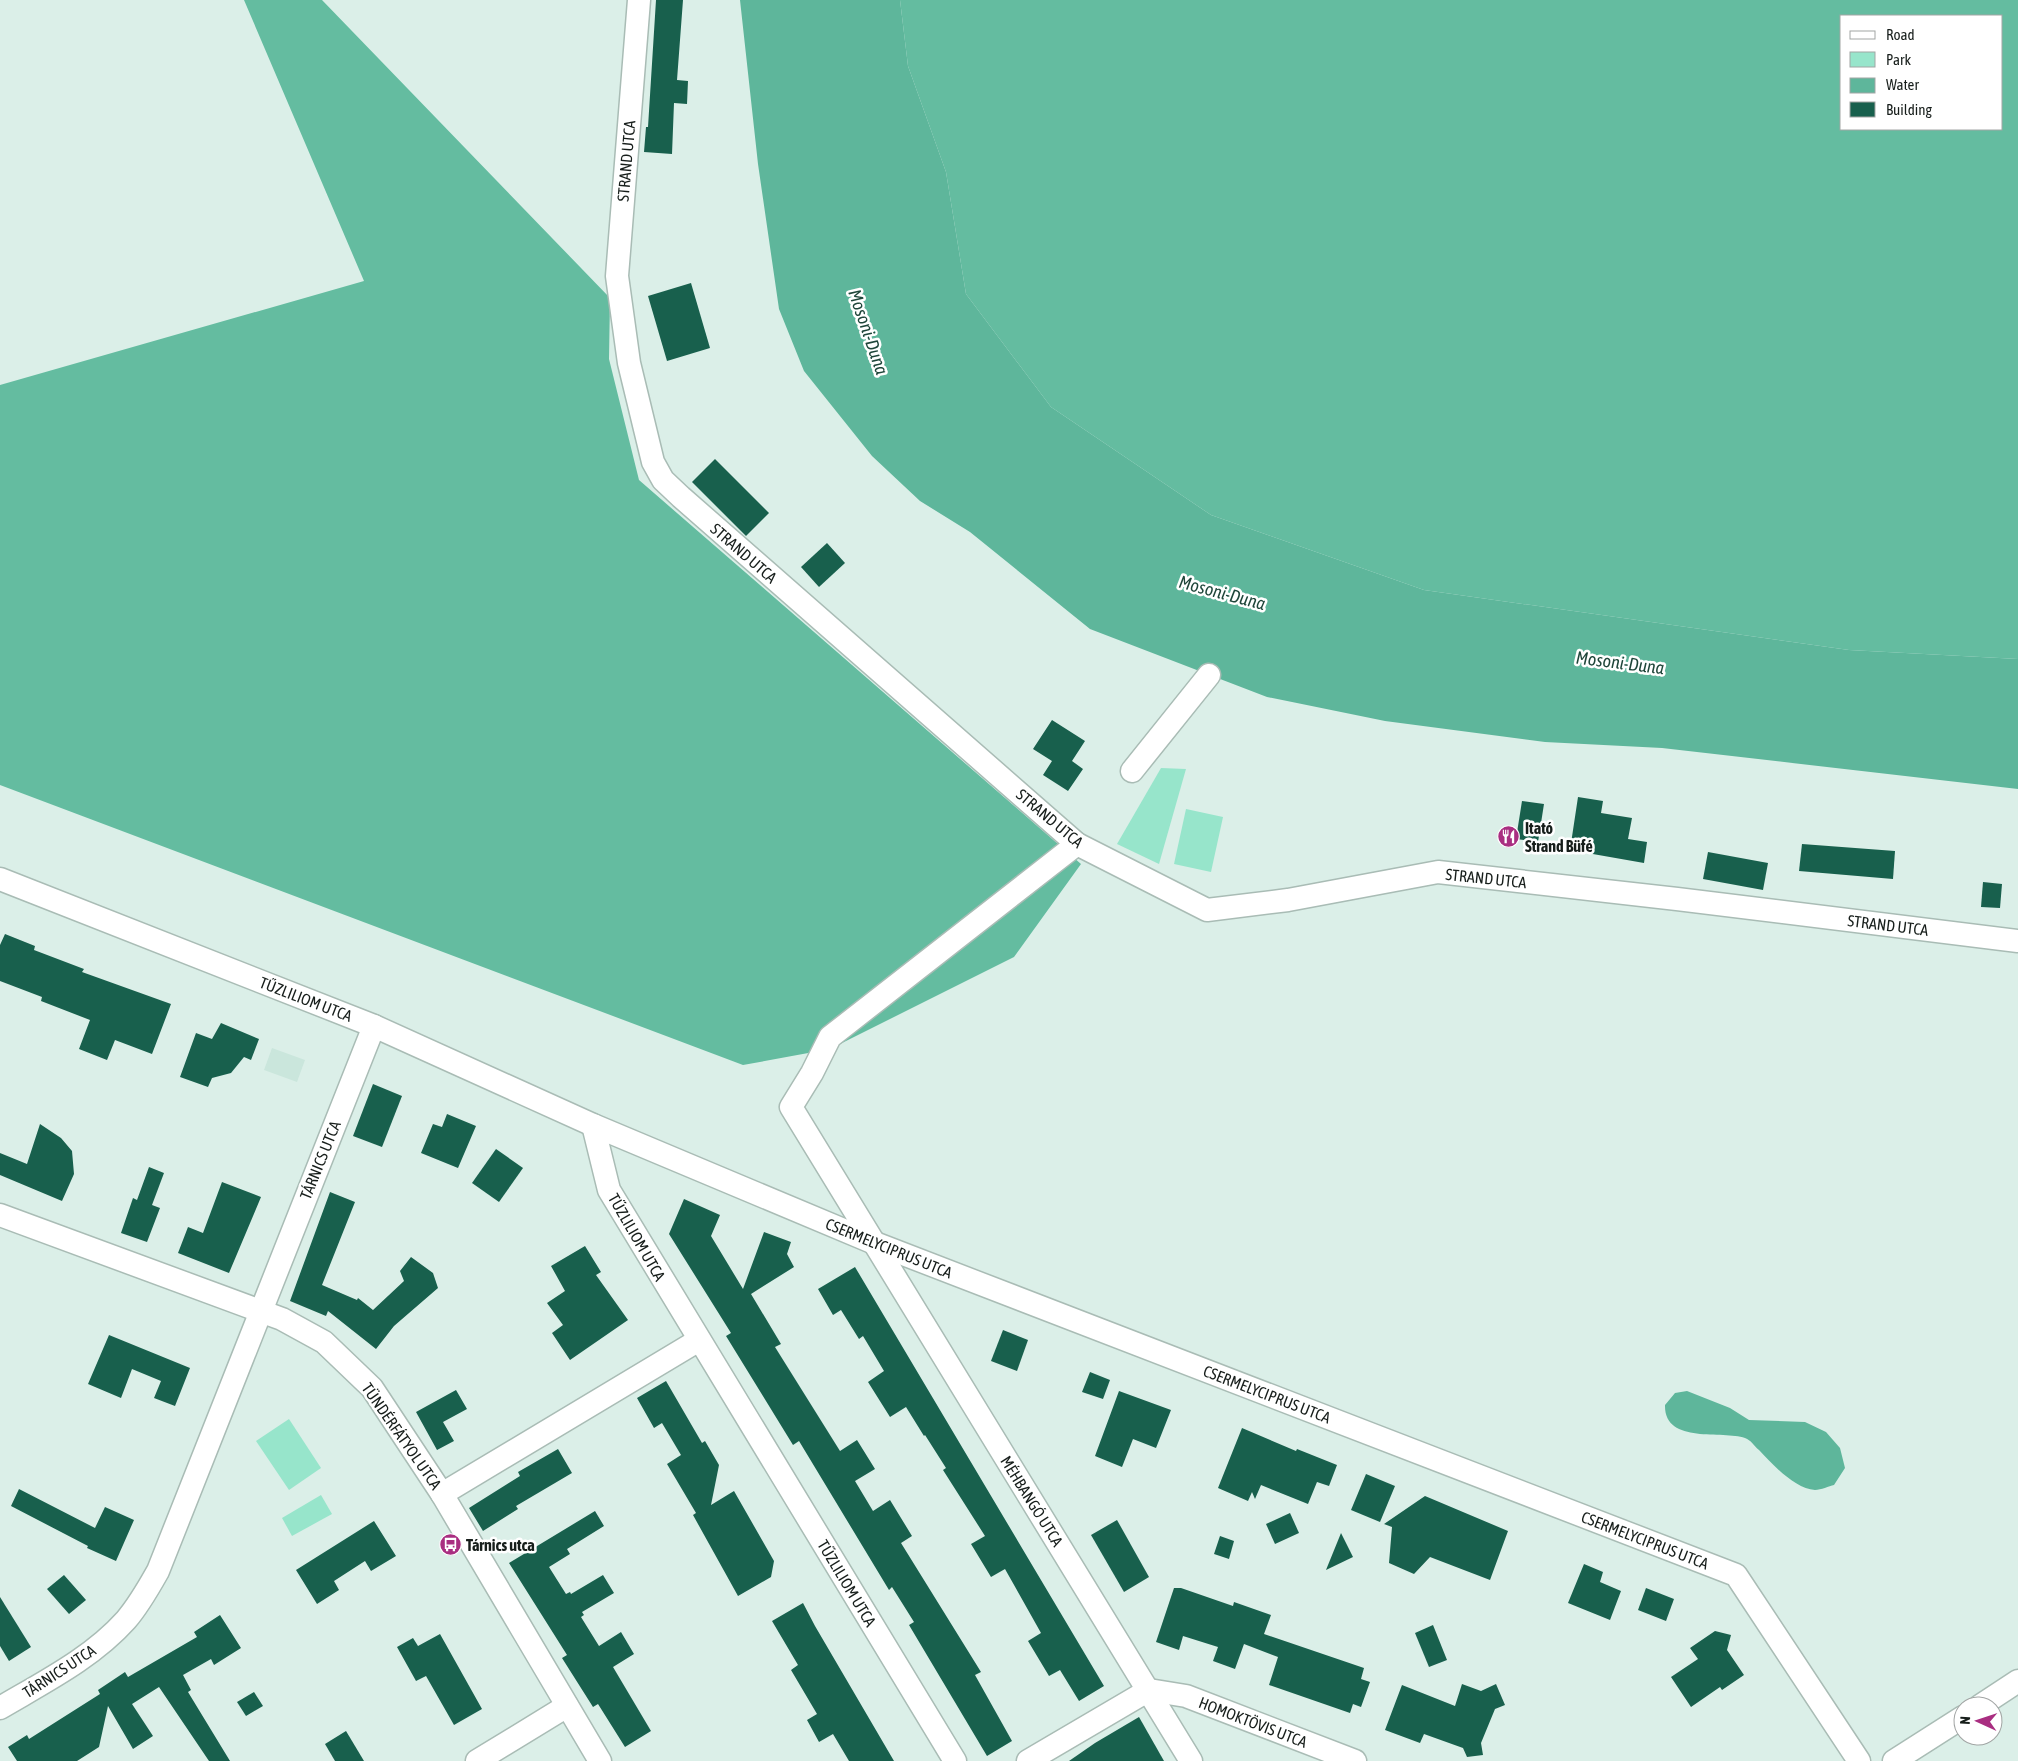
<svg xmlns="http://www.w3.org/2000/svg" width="2018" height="1761" viewBox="0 0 2018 1761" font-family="'Asap Condensed',sans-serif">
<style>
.built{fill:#cae6dc}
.green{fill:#97e5cb}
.forest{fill:#64bca0;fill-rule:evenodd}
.water{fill:#5eb69b}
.building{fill:#18604d}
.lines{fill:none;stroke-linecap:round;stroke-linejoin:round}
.minor-casing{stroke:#a9bcb5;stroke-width:25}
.minor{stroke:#fff;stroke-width:22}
.labels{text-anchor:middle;stroke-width:5;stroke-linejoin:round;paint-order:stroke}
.street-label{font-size:16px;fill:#171e1b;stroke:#fff}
.poi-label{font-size:16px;font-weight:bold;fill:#171e1b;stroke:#fff;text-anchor:start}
.water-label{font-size:18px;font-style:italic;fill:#1f463a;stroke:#fff}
</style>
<rect width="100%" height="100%" fill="#dbefe8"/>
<!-- built -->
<path class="built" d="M272,1048L305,1060L297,1082L264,1070Z"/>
<!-- green -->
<g class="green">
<path d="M1161,768L1186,769L1159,864L1117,844Z"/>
<path d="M1186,809L1223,817L1211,872L1174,864Z"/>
<path d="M289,1419L321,1468L289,1490L256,1441Z"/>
<path d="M321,1495L332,1514L292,1536L282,1518Z"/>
</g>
<!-- forest -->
<g class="forest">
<path d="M244,0H322L610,298L609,359L639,480L1081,864L1014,957L830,1049L743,1065L0,785V385L364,281Z"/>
<path d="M900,0H2018V659L1849,650L1424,590L1211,515L1051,407L966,294L946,172L908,66ZM1842,16H2002V129H1842Z"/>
</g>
<!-- water -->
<g class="water">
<path d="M740,0H900L908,66L946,172L966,294L1051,407L1211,515L1424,590L1849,650L2018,659V789L1662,748L1545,742L1385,721L1267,697L1090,629L970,532L920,501L872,456L804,371L779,309L758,164Z"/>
<path d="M1687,1391L1730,1408L1749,1420L1805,1422L1826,1432L1840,1448L1845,1468L1834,1485C1829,1486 1821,1490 1815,1490C1795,1489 1772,1464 1759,1450C1754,1446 1751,1440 1745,1438C1723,1430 1664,1445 1665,1405L1675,1393Z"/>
</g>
<!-- building -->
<g class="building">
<path d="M656,0H683L677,80L688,81L687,104L674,103L672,154L644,152L646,127H648Z"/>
<path d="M691,283L710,348L667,361L648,296Z"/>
<path d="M715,459L769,513L746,536L692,482Z"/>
<path d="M827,543L845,563L819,587L801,567Z"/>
<path d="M1052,720L1085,741L1072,761L1083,769L1068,791L1043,775L1052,761L1033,749Z"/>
<path d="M1578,797L1603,801L1601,813L1632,818L1628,839L1647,842L1644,863L1570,850Z"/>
<path d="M1522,801L1544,804L1538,842L1516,839Z"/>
<path d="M1802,844L1895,851L1893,879L1799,871Z"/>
<path d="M1708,852L1768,863L1763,890L1703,879Z"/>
<path d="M1983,882L2002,884L2000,908L1981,907Z"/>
<path d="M5,934L35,946L34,950L84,969L82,972L171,1004L152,1054L115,1040L107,1060L79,1049L90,1020L41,1001L42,997L0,981V945Z"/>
<path d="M221,1023L259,1039L251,1060L244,1057L231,1073L212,1078L208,1087L180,1077L196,1033L212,1039Z"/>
<path d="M373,1084L402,1096L382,1147L353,1136Z"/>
<path d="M447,1114L476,1126L458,1168L421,1153L433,1124L442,1127Z"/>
<path d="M40,1124L61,1138L72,1151L74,1174L62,1201L0,1175V1153L27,1164Z"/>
<path d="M496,1149L523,1168L499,1202L472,1183Z"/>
<path d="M149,1167L164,1173L152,1205L160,1208L147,1242L121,1233L133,1198L137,1200Z"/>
<path d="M222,1182L261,1197L229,1273L178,1253L188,1227L203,1233Z"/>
<path d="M330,1192L355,1202L322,1285L357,1300L358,1298L373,1310L404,1281L400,1271L411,1257L433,1273L438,1288L394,1326L376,1349L328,1311L326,1316L290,1301Z"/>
<path d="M684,1199L720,1215L711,1236L743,1289L764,1232L791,1242L787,1254L794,1267L751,1294L781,1344L775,1347L840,1451L857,1440L875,1469L855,1481L873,1511L890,1500L912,1536L901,1543L981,1672L975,1675L1012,1741L987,1756L909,1625L914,1622L892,1587L889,1590L799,1441L793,1445L726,1336L731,1333L669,1234Z"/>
<path d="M585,1246L601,1272L596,1275L628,1320L570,1360L552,1333L563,1325L547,1303L565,1291L551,1266Z"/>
<path d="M855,1267L1104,1686L1079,1701L1060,1670L1049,1676L1028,1641L1041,1633L1005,1569L991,1577L971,1544L985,1536L943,1470L946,1468L925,1435L924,1436L906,1407L890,1417L868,1382L884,1371L863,1336L859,1339L841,1310L833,1315L818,1289Z"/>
<path d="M1003,1330L1028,1340L1017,1371L991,1361Z"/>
<path d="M109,1335L190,1368L175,1406L154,1398L161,1381L132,1369L121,1398L88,1384Z"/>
<path d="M1090,1372L1110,1380L1103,1399L1082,1392Z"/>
<path d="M666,1381L702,1443L705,1441L719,1465L711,1505L734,1491L774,1561L771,1577L738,1596L693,1515L696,1513L667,1464L681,1455L662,1423L654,1428L637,1398Z"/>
<path d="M456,1390L467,1409L443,1422L454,1441L437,1450L416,1412Z"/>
<path d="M1119,1391L1171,1410L1156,1448L1133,1439L1122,1467L1095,1456Z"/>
<path d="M1242,1428L1296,1451L1297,1449L1337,1465L1329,1486L1317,1482L1308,1504L1261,1485L1255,1499L1252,1492L1248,1501L1218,1488Z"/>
<path d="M558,1449L572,1473L516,1506L518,1509L483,1531L469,1508L520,1476L518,1472Z"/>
<path d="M1366,1474L1395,1486L1380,1522L1351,1510Z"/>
<path d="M19,1489L95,1528L105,1507L134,1520L116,1561L87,1548L88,1546L11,1506Z"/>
<path d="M1425,1496L1508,1531L1490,1580L1430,1557L1414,1574L1389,1563L1392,1527L1384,1524Z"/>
<path d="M595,1511L604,1526L567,1549L570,1554L549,1567L566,1594L570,1592L571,1594L603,1575L614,1593L582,1612L584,1615L581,1617L599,1646L621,1632L634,1654L613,1667L651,1731L625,1747L598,1704L593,1707L562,1658L567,1655L509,1563Z"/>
<path d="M1290,1513L1299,1533L1275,1544L1266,1524Z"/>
<path d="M1117,1520L1149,1577L1124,1592L1091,1535Z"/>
<path d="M374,1521L396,1556L371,1571L365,1561L334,1581L339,1590L317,1604L296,1570Z"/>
<path d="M1341,1533L1353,1557L1326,1570Z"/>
<path d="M1220,1536L1234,1541L1229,1559L1214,1554Z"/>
<path d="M1584,1564L1603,1572L1600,1582L1621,1591L1610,1620L1568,1603Z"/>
<path d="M64,1575L86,1600L69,1614L47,1589Z"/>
<path d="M1174,1588H1181L1233,1606L1234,1602L1271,1615L1264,1634L1364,1668L1361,1679L1370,1682L1361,1707L1353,1704L1350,1713L1269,1685L1278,1657L1244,1644L1235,1669L1213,1661L1218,1647L1183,1636L1179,1650L1156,1642Z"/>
<path d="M1646,1588L1674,1599L1666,1621L1638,1610Z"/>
<path d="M0,1597L31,1647L9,1661L0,1646Z"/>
<path d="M803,1603L815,1626L894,1761H849L833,1734L819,1742L807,1720L817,1714L791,1670L798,1665L772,1621Z"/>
<path d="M220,1615L241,1648L214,1665L211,1659L183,1675L191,1690L188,1692L230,1761H209L159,1687L132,1704L153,1736L133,1749L108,1706L99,1747L77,1761H17L8,1747L27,1735L29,1739L100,1694L98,1690L125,1672L128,1677L197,1637L194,1632Z"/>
<path d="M1433,1625L1447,1660L1429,1667L1415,1633Z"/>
<path d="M1715,1631L1731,1635L1727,1650L1744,1675L1722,1690L1720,1687L1691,1707L1671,1677L1698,1659L1690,1648Z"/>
<path d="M440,1634L482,1709L454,1725L426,1676L416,1681L397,1647L413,1638L418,1646Z"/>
<path d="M1462,1684L1481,1691L1496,1684L1505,1705L1495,1709L1481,1743L1483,1755L1467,1757L1463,1748L1424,1734L1420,1743L1385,1730L1402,1685L1455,1706Z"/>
<path d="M254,1692L263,1706L246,1716L237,1702Z"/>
<path d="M1139,1717L1164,1761H1069L1095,1743Z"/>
<path d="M346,1731L364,1761H335L325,1744Z"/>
</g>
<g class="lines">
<defs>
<g id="minor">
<path d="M639,0L617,276L629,363L653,462L663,480L681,497L1077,844L1207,910L1288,900L1438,872L1677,899L2018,941"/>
<path d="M1132,771L1209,675"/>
<path d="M1077,844L830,1037L812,1073L791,1107L1191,1761"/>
<path d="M0,879L374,1026L593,1125L872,1242L1736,1575L1859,1761"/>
<path d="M593,1125L609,1190L955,1761"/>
<path d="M0,1215L282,1319L324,1342L372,1388L442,1494L600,1761"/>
<path d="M442,1494L699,1340"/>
<path d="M1980,1706L2018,1681"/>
<path d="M0,1708C44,1682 92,1658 126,1620C139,1605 149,1587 158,1571L374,1026"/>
<path d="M477,1761L567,1706"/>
<path d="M1028,1761L1149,1690L1186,1696L1355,1761"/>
<path d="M1894,1761L1963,1717"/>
</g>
</defs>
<!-- minor casing -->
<use href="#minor" class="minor-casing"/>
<!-- minor -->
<use href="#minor" class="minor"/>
</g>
<!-- icons -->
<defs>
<symbol id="restaurant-disc" viewBox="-11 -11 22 22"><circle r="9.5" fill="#a92e81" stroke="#fff"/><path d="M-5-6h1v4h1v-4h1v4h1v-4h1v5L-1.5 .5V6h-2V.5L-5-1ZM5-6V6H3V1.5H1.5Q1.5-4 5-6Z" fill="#fff"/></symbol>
<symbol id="bus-disc" viewBox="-11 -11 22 22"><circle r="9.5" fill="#a92e81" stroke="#fff"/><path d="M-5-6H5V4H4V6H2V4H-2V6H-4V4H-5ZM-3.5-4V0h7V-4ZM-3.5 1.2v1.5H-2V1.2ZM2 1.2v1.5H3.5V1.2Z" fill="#fff"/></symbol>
</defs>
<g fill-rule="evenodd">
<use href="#restaurant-disc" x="1496" y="824" width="25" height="25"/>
<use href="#bus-disc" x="438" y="1532" width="25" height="25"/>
</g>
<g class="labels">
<!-- street labels -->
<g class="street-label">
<text transform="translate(626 161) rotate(-85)" y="6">STRAND UTCA</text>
<text transform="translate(744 553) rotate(41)" y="6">STRAND UTCA</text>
<text transform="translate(1050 818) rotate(40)" y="6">STRAND UTCA</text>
<text transform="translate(1486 878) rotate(6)" y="6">STRAND UTCA</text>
<text transform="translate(1888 925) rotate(7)" y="6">STRAND UTCA</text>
<text transform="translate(306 999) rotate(21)" y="6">TŰZLILIOM UTCA</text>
<text transform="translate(320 1160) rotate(-68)" y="6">TÁRNICS UTCA</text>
<text transform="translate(637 1237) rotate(60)" y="6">TŰZLILIOM UTCA</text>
<text transform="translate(889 1248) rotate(22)" y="6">CSERMELYCIPRUS UTCA</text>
<text transform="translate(1267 1394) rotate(21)" y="6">CSERMELYCIPRUS UTCA</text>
<text transform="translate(402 1436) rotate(55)" y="6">TÜNDÉRFÁTYOL UTCA</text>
<text transform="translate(1032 1501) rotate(58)" y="6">MÉHBANGÓ UTCA</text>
<text transform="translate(1645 1540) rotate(21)" y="6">CSERMELYCIPRUS UTCA</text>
<text transform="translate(847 1583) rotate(59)" y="6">TŰZLILIOM UTCA</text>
<text transform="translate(59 1671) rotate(-33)" y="6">TÁRNICS UTCA</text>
<text transform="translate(1253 1722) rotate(21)" y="6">HOMOKTÖVIS UTCA</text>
</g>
<!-- poi labels -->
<g class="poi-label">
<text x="1525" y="834">Itató<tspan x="1525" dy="18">Strand Büfé</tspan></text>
<text x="466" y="1551">Tárnics utca</text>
</g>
<!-- water labels -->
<g class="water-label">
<text transform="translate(868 332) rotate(71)" y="6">Mosoni-Duna</text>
<text transform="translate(1222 593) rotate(15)" y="6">Mosoni-Duna</text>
<text transform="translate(1620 663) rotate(7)" y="6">Mosoni-Duna</text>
</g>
</g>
<!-- legend -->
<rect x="1840" y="15" width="162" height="115" fill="#ffffff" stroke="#a2a5a4"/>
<rect x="1850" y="31" width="25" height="8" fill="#ffffff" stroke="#a2a5a4"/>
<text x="1886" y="40" font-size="15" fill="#171e1b">Road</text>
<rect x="1850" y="52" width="25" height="15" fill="#97e5cb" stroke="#a2a5a4"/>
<text x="1886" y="65" font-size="15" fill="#171e1b">Park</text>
<rect x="1850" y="78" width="25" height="15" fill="#5eb69b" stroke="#a2a5a4"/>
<text x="1886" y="90" font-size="15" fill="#171e1b">Water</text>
<rect x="1850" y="102" width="25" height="15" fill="#18604d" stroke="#a2a5a4"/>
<text x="1886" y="115" font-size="15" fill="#171e1b">Building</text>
<!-- north arrow -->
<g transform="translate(1978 1721) rotate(273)"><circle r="24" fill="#ffffff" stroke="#a2a5a4"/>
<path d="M0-4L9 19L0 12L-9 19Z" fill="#a92e81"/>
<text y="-8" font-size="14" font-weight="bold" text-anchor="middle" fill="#171e1b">N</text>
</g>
</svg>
